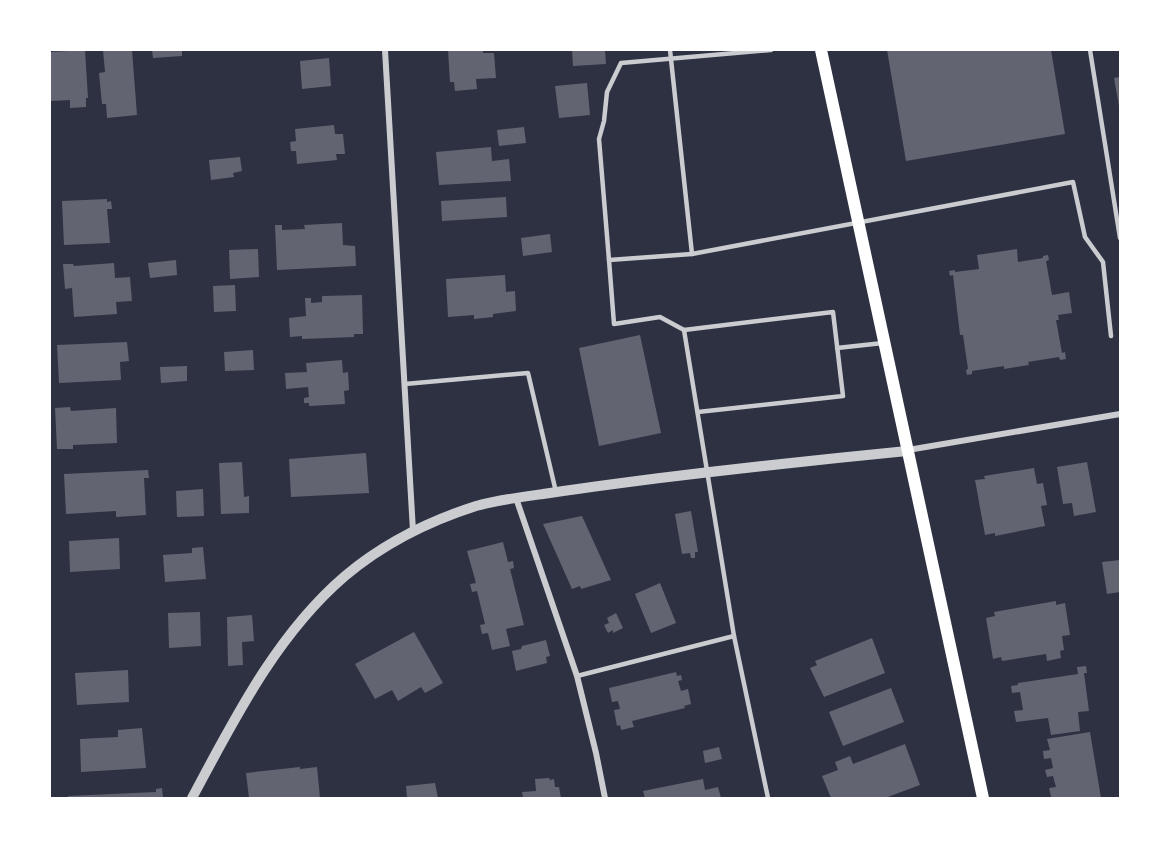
<svg xmlns="http://www.w3.org/2000/svg" width="1170" height="848" viewBox="0 0 1170 848" font-family="Roboto,sans-serif">
<style>
.building{fill:#626471}
.lines{fill:none;stroke-linecap:round;stroke-linejoin:round}
.service{stroke:#caccd0;stroke-width:4.5}
.minor{stroke:#caccd0;stroke-width:6}
.tertiary{stroke:#caccd0;stroke-width:10}
.secondary{stroke:#fff;stroke-width:12}
</style>
<rect width="100%" height="100%" fill="#2d3142"/>
<!-- building -->
<g class="building">
<path d="M85,50L88,98H86V107L70,108V100L51,101L50,52Z"/>
<path d="M103,50H132L137,115L107,118L106,104H102L99,73L105,72Z"/>
<path d="M152,50H182V56L153,58Z"/>
<path d="M448,50H483V53H494L496,78L476,79L477,89L455,91L454,82H450Z"/>
<path d="M572,50H605L606,64L573,66Z"/>
<path d="M887,50H1051L1065,134L906,161Z"/>
<path d="M329,58L331,86L302,89L300,61Z"/>
<path d="M1120,77V106H1119L1114,78Z"/>
<path d="M587,83L590,115L559,118L555,86Z"/>
<path d="M334,125L335,134H343L345,154H336L337,160L297,164L296,151H291L290,142L296,141L295,129Z"/>
<path d="M524,127L526,143L499,146L497,130Z"/>
<path d="M491,147L492,161L509,159L511,181L439,185L436,152Z"/>
<path d="M240,157L242,171L233,173L234,177L211,180L209,160Z"/>
<path d="M506,197L507,217L442,221L441,201Z"/>
<path d="M107,199V202L111,201L112,209H107L110,243L64,245L62,201Z"/>
<path d="M342,223L343,245L355,246L356,266L277,270L275,225H282V230L305,229L304,225Z"/>
<path d="M550,234L552,252L523,256L521,238Z"/>
<path d="M258,249L259,277L230,279L229,250Z"/>
<path d="M1017,249L1018,262L1043,258V256L1048,255L1049,260L1046,261L1052,295L1069,292L1072,313L1058,315L1059,320H1056L1062,353L1065,352L1066,359L1060,360L1059,357L1028,362L1029,365L1004,369V366L972,371V374L967,375L966,370L968,369L963,335H960L953,275L950,276L949,271L955,270V272L979,269L977,255Z"/>
<path d="M176,260L177,275L150,278L148,263Z"/>
<path d="M114,263L115,278L130,277L132,301L116,302L117,314L74,317L72,288L65,289L63,264H73L74,266Z"/>
<path d="M505,275L506,292L515,291L516,311L493,314V317L474,319V315L448,317L446,279Z"/>
<path d="M235,285L236,311L214,312L213,286Z"/>
<path d="M362,295L363,334H354V337L302,339V336L290,337L289,318L306,316L305,298H311V303L322,302V296Z"/>
<path d="M640,335L661,433L599,446L579,348Z"/>
<path d="M127,342L129,361L120,362L121,380L59,383L57,345Z"/>
<path d="M253,350L254,370L225,371L224,352Z"/>
<path d="M342,360L343,373L348,372L349,390L344,391L345,404L309,406V403H304V398L309,397L308,387L286,389L285,373L307,372L306,363Z"/>
<path d="M187,366V381L161,383L160,367Z"/>
<path d="M70,407L71,411L116,408L117,443L73,445V449H57L55,408Z"/>
<path d="M366,453L369,493L291,497L289,459Z"/>
<path d="M242,462L244,497L249,496V513L221,514L219,463Z"/>
<path d="M1087,462L1096,512L1074,516L1072,503L1063,504L1057,467Z"/>
<path d="M1034,468L1037,484L1043,483L1047,505L1041,506L1045,526L995,536V533L985,535L975,480L985,479L984,476Z"/>
<path d="M148,470L149,478H144L146,515L116,517V511L66,514L64,474Z"/>
<path d="M203,489L204,516L177,517L176,491Z"/>
<path d="M691,511L698,552H695V558H691L690,553L682,554L675,514Z"/>
<path d="M582,516L611,580L581,589L580,586L572,589L543,524Z"/>
<path d="M119,538L120,569L70,572L69,541Z"/>
<path d="M503,542L508,562L513,561L514,568L510,569L524,625L506,629L510,646L492,650L488,633L482,634L480,625L485,624L477,591L472,592L470,584L476,583L467,551Z"/>
<path d="M203,547L206,579L165,582L163,555L192,553V548Z"/>
<path d="M1120,560V592L1107,594L1102,562Z"/>
<path d="M660,583L676,623L651,633L635,594Z"/>
<path d="M1056,601V605L1065,603L1070,635L1062,636L1064,650L1060,651L1061,658L1047,661L1046,654L1002,661L1001,657L993,659L986,618L995,616L994,612Z"/>
<path d="M200,612L201,646L169,648L168,613Z"/>
<path d="M616,613L623,628L613,633V630L608,633L604,625L609,623L607,618Z"/>
<path d="M252,615L254,641L242,642L243,665L228,666L227,617Z"/>
<path d="M414,632L443,683L425,693L421,687L398,701L392,690L375,699L355,664Z"/>
<path d="M872,638L885,673L824,697L810,668L817,665L815,661Z"/>
<path d="M546,640L550,656L546,657L547,663L516,671L512,651L521,649L522,646Z"/>
<path d="M1086,666L1087,673H1084L1089,711L1078,712L1080,731L1051,735L1048,718L1016,722L1014,711L1023,710L1020,692L1012,693L1011,686L1018,685V683L1078,674L1077,667Z"/>
<path d="M128,670L129,702L77,705L75,673Z"/>
<path d="M676,672L677,676L681,675L682,680L678,681L681,691L688,689L691,704L684,706L685,708L632,721L634,727L621,730L620,725L617,726L614,710L620,709L618,701L612,702L609,688Z"/>
<path d="M891,688L904,722L843,746L829,712Z"/>
<path d="M142,728L146,768L81,772L80,739L118,737V730Z"/>
<path d="M1090,732L1101,798L1051,797L1049,788L1056,787L1053,776L1047,777L1045,770L1053,768L1051,758L1044,759L1043,751L1050,750L1047,739Z"/>
<path d="M905,744L920,785L885,798H831L822,776L838,770L835,762L850,756L853,764Z"/>
<path d="M719,747L722,759L705,763L703,751Z"/>
<path d="M300,767V769L317,767L320,798H249L246,773Z"/>
<path d="M549,778L550,780L554,779L555,787H559L561,798H523L522,792L536,791L535,779Z"/>
<path d="M703,779L705,790L718,787L721,798H645L643,791Z"/>
<path d="M435,783L438,798H407L406,786Z"/>
<path d="M162,788L163,798H68V796L156,792V789Z"/>
</g>
<g class="lines">
<!-- service -->
<g class="service">
<path d="M670,50L692,254L1073,182L1085,237L1103,262L1111,336"/>
<path d="M1090,50L1120,238"/>
<path d="M692,254L609,260L599,139L604,121L607,92L621,63L771,50"/>
<path d="M609,260L614,324L660,317L684,330L734,636L768,798"/>
<path d="M684,330L833,312L843,396L698,412"/>
<path d="M837,348L883,343"/>
<path d="M405,384L528,373L556,492"/>
<path d="M577,676L734,636"/>
</g>
<!-- minor -->
<g class="minor">
<path d="M385,50L413,531"/>
<path d="M908,450L1120,414"/>
<path d="M516,498L577,676L596,753L605,798"/>
</g>
<!-- tertiary -->
<path class="tertiary" d="M192,798C234,720 276,635 345,576C383,544 429,521 476,506C498,500 521,497 543,494C582,488 621,483 660,478C742,468 825,459 907,451"/>
<!-- secondary -->
<path class="secondary" d="M821,50L983,798"/>
</g>
<!-- border -->
<rect width="1170" height="848" fill="none" stroke="#ffffff" stroke-width="102"/>
</svg>
